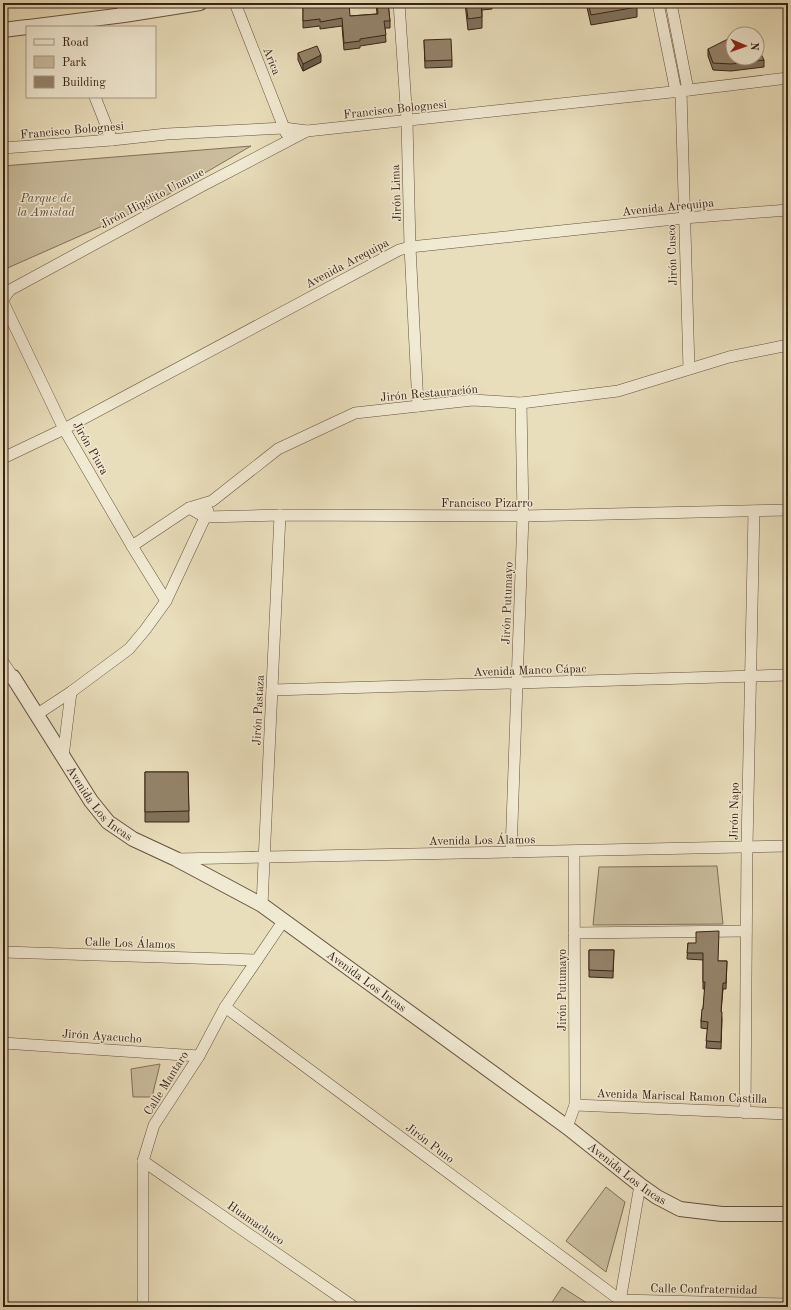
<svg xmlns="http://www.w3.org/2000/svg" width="791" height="1310" viewBox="0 0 791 1310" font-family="'Old Standard TT',serif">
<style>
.green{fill:#cbbe9f;stroke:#82705a}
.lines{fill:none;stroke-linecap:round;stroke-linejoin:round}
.minor-casing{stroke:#65513e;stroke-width:12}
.tertiary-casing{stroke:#65513e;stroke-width:16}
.minor{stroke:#f1ead3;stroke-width:11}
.tertiary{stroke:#f1ead3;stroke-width:14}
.wall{fill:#80725c;stroke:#392214}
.shaded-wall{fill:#685c4b;stroke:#392214}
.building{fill:#95846b;stroke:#392214}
.labels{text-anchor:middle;stroke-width:3;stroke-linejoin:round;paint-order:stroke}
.street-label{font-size:12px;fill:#392214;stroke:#f1ead3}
.park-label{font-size:12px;font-style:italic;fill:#5e4937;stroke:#f1ead3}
</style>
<rect width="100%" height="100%" fill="#e9debb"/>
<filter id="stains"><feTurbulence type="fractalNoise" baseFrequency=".005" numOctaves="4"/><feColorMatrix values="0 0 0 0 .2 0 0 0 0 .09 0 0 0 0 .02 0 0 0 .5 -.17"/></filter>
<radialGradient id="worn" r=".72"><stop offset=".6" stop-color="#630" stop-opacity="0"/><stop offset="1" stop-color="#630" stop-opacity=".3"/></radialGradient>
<!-- green -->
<g class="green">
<path d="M251,146L150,205L3,270V166Z"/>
<path d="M717,866L723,924L593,925L599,867Z"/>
<path d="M160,1064L152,1097H133L131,1069Z"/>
<path d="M606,1187L625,1202L606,1272L566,1241Z"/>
<path d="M562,1287L593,1307H549Z"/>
</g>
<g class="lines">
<defs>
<g id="minor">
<path d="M122,3L124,15"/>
<path d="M235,3L286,133"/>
<path d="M399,3L407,121L410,247L418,406"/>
<path d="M658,3L676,92"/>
<path d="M671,3L688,90"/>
<path d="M681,91L689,369"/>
<path d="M95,97L112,140"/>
<path d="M3,148L112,140L167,134L284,128L307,131L681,91L788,78"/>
<path d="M3,299L10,290L200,187L307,131"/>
<path d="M3,302L64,429L132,546L166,601"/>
<path d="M3,458L64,429L399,250L410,247L684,218L788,210"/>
<path d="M189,508L205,517L280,515L523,516L788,510"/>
<path d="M132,546L189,508L212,501L278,449L355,413L473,400L521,403L618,391L729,357L788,345"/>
<path d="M3,662L13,677"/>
<path d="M272,690L788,675"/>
<path d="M36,715L71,692L129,649L145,630L166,601L208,511"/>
<path d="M63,757L71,692"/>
<path d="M511,852L523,516L521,403"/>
<path d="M177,859L788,846"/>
<path d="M262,905L280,515"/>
<path d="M574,933L746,931"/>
<path d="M3,952L257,960"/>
<path d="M225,1007L620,1300L788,1304"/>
<path d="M3,1043L199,1056"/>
<path d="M575,1105L788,1114"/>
<path d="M745,1113L747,847L754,511"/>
<path d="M567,1127L575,1105L574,851"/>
<path d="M143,1161L354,1307"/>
<path d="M3,1306L7,1307"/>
<path d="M143,1307V1161L154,1125L199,1056L225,1007L284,920"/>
<path d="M619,1307L640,1185"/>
</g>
<g id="tertiary">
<path d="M29,27L124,15L200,3"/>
<path d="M3,30L27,27"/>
<path id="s1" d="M3,676L13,677L91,801L108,822L133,839L176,859L262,905L567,1127L640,1185L657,1197L680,1209L722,1214H788"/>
</g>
</defs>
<!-- minor casing -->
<use href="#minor" class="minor-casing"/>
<!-- tertiary casing -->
<use href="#tertiary" class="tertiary-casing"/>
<!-- minor -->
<use href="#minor" class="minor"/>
<!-- tertiary -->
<use href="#tertiary" class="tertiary"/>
</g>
<!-- wall -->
<g class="wall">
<path d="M376,3H388L390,21V28H385L386,42L360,46V48L344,50L342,26L320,29V26L303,28V4L314,6L350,16L377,14Z"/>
<path d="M465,3H492V9L482,10V28L468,30Z"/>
<path d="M586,3H637V17L591,25Z"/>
<path d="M424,40L452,60V67L425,68Z"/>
<path d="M708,49L764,60V67L731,71L713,70L708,56Z"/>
<path d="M298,53L321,62L303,71L298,60Z"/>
<path d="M145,772H188L189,822H145Z"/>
<path d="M688,943L718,961H727L726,989H723L721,1012L722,1019L721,1049L706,1048L708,1029L701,1028V1021L703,1009L705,989H703V960L687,959Z"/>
<path d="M589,950H614L613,978L589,977Z"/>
</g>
<!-- shaded-wall -->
<g class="shaded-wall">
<path d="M763,3H774L763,7Z"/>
<path d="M321,55V62L303,71V64Z"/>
</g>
<!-- building -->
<g class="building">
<path d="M308,3H313L314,6L324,3H349L350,16L378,14L377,3H388L390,21H384L386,35L360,39V41L344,43L342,18L320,22V19L303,21V4Z"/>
<path d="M466,3H481L482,17L468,19Z"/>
<path d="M588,3H637V7L591,15Z"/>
<path d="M451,39L452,60L425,61L424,40Z"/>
<path d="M728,39L730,53L733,52V58H757V46L764,60L731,64L713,63L708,49Z"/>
<path d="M317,46L321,55L303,64L298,53Z"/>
<path d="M145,772H188L189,811L145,812Z"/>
<path d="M719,931L718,961H727L726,983H723L721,1012H722L721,1042L706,1041L708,1022L701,1021L702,1009H703L705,982H703V953H687L688,943H696V932Z"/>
<path d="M589,950H614L613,971L589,970Z"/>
</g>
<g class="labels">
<!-- street labels -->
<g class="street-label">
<text transform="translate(272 61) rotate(68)" y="4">Arica</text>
<text transform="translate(395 109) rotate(-6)" y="4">Francisco Bolognesi</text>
<text transform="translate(72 130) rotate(-5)" y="4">Francisco Bolognesi</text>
<text transform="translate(396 193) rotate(-92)" y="4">Jirón Lima</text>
<text transform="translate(152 198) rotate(-28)" y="4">Jirón Hipólito Unanue</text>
<text transform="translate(668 207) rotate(-6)" y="4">Avenida Arequipa</text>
<text transform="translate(672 255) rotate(-92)" y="4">Jirón Cusco</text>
<text transform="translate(347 263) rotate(-28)" y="4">Avenida Arequipa</text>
<text transform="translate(429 393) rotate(-5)" y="4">Jirón Restauración</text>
<text transform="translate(91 448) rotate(60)" y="4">Jirón Piura</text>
<text x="487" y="507">Francisco Pizarro</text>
<text transform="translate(507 603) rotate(-88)" y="4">Jirón Putumayo</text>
<text transform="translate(530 670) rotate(-2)" y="4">Avenida Manco Cápac</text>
<text transform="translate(258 710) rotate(-87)" y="4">Jirón Pastaza</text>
<text dy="4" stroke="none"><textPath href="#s1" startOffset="164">Avenida Los Incas</textPath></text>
<text transform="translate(734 811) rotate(-89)" y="4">Jirón Napo</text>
<text transform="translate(482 840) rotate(-1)" y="4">Avenida Los Álamos</text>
<text transform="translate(130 943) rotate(2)" y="4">Calle Los Álamos</text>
<text dy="4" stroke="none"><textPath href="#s1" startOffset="488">Avenida Los Incas</textPath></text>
<text transform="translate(562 990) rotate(-90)" y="4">Jirón Putumayo</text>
<text transform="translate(102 1036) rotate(4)" y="4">Jirón Ayacucho</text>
<text transform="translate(166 1083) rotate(-58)" y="4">Calle Mantaro</text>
<text transform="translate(682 1096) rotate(2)" y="4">Avenida Mariscal Ramon Castilla</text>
<text transform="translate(430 1143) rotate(37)" y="4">Jirón Puno</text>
<text dy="4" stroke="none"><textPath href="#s1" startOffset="812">Avenida Los Incas</textPath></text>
<text transform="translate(256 1223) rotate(35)" y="4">Huamachuco</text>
<text transform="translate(704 1289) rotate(1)" y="4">Calle Confraternidad</text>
</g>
<!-- park labels -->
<g class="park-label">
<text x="46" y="202">Parque de<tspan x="46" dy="14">la Amistad</tspan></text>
</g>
</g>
<!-- margin -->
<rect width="791" height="1310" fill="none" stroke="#e9debb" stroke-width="16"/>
<rect x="4" y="4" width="783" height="1302" fill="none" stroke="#392214" stroke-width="2"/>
<rect x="8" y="8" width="775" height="1294" fill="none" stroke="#392214"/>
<!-- legend -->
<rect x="26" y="26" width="130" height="72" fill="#f1ead3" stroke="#a79a87"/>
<rect x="34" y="39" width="20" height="6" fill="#f1ead3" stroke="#a79a87"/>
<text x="62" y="46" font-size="12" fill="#392214">Road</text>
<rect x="34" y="56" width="20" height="12" fill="#cbbe9f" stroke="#a79a87"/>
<text x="62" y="66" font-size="12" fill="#392214">Park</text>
<rect x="34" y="76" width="20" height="12" fill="#95846b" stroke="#a79a87"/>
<text x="62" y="86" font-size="12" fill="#392214">Building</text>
<!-- north arrow -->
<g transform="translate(745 46) rotate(92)"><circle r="19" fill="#f1ead3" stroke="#a79a87"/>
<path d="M0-3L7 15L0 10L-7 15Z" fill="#8f2418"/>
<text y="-6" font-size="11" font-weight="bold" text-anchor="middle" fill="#392214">N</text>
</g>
<rect width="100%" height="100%" filter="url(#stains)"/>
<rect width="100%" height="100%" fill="url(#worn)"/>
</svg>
